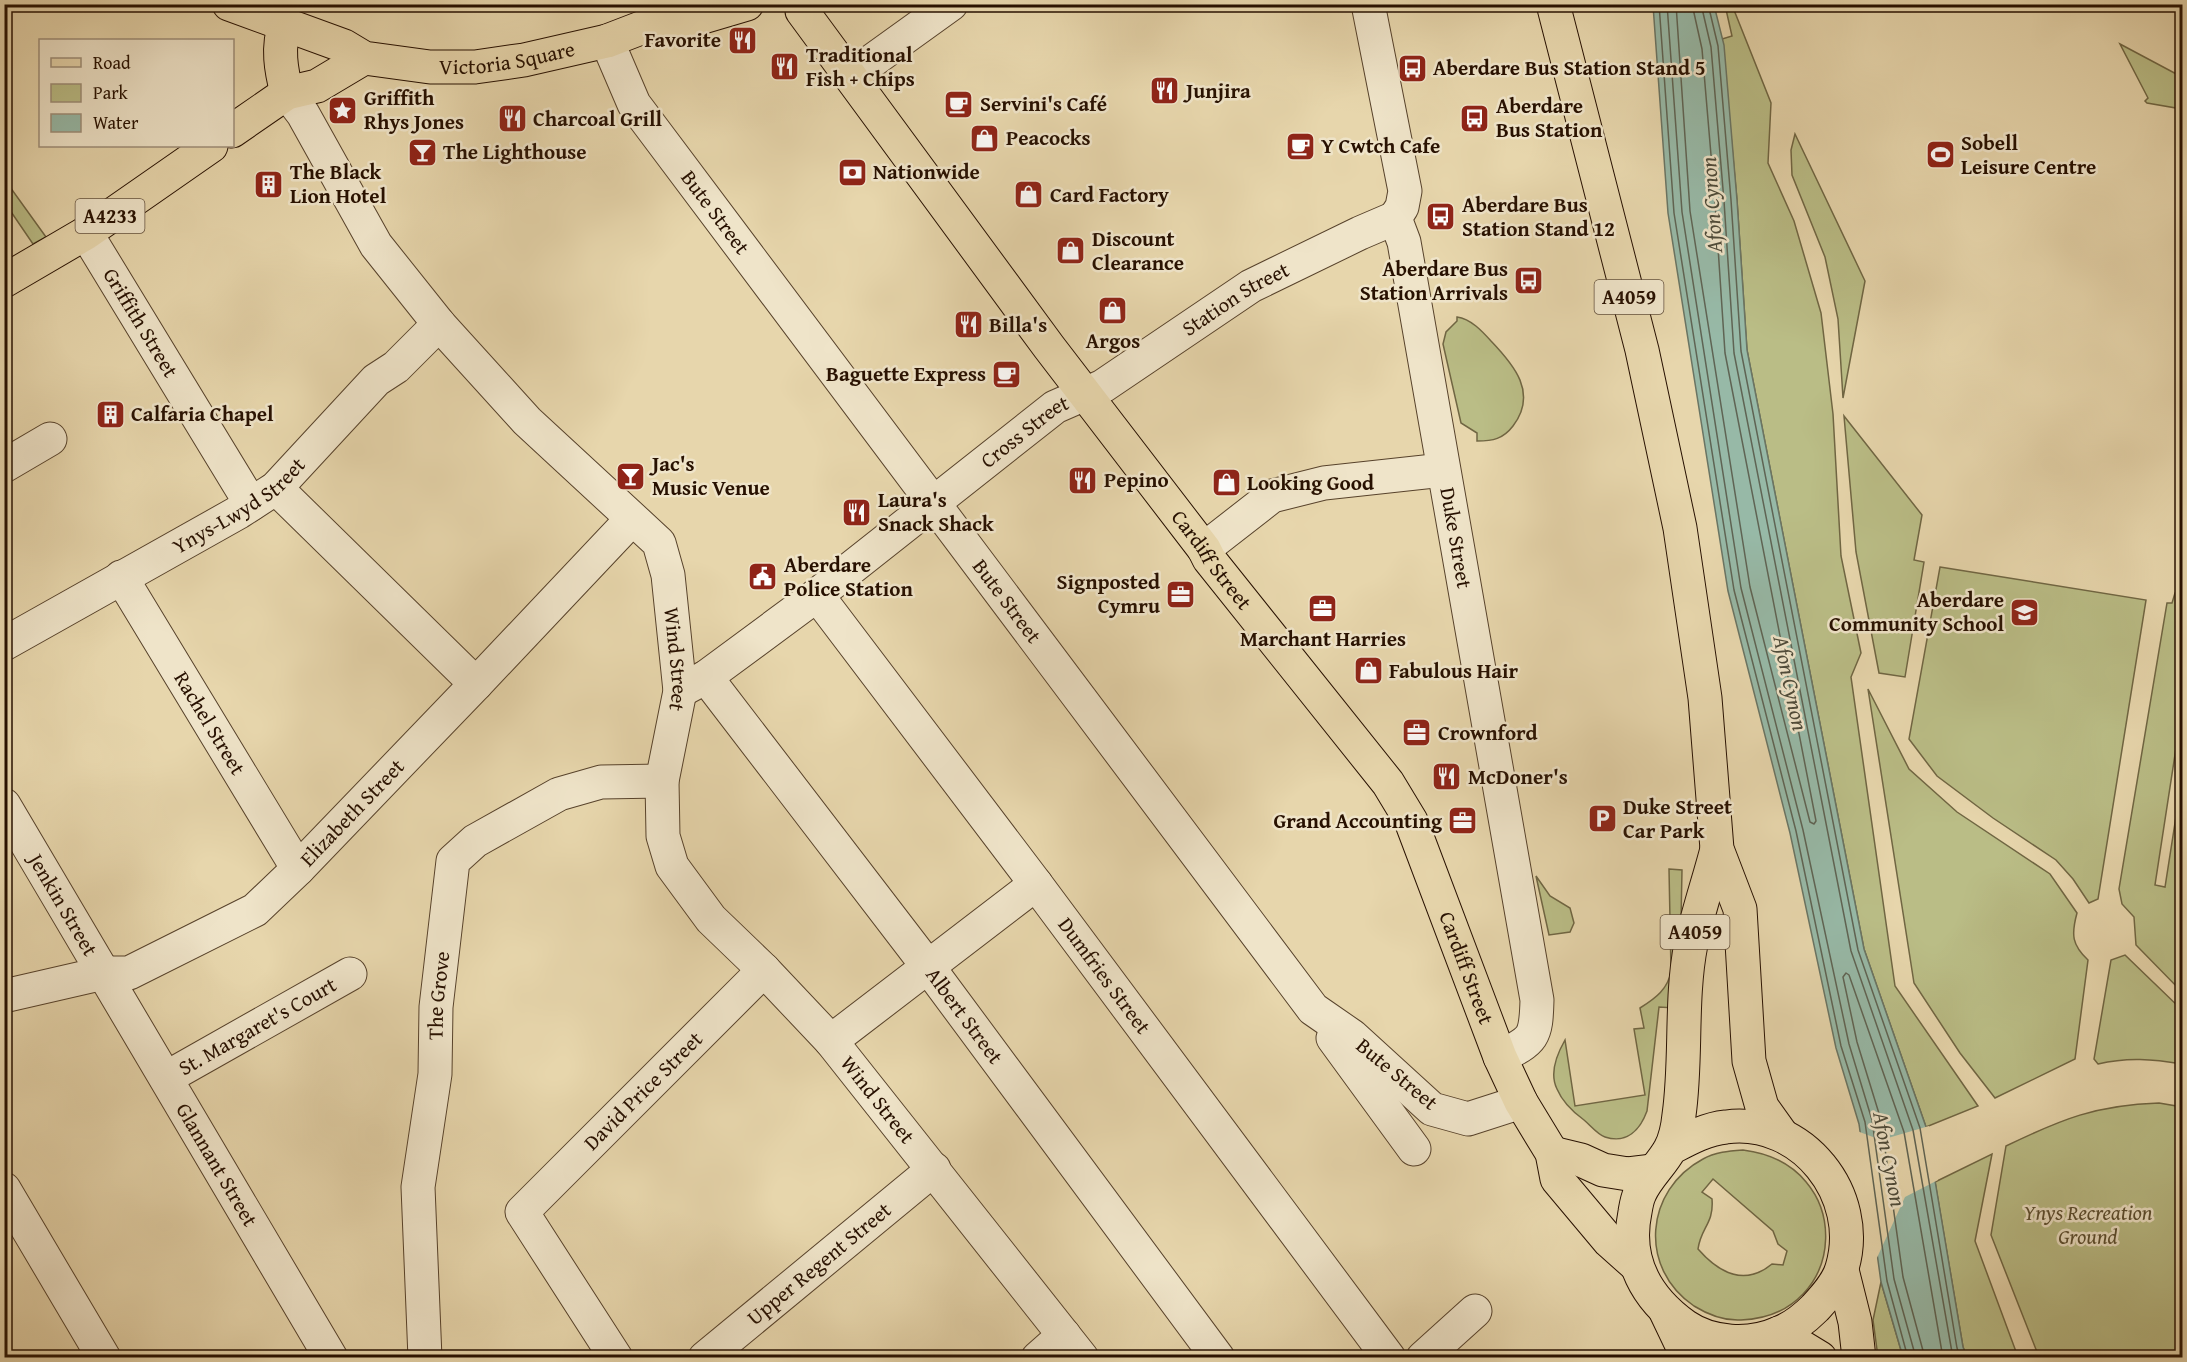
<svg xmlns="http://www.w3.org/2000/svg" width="2187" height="1362" viewBox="0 0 2187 1362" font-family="'Gentium Book Plus',serif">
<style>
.green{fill:#babd86;stroke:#706643;stroke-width:1.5;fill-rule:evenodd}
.water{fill:#97b9a7;stroke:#6a7564;stroke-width:1.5}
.pier{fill:#e7d6ac}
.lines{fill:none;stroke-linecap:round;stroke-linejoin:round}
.shore{stroke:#5f6454;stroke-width:1.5}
.minor-casing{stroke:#57422b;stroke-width:35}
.major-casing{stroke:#271000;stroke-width:35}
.minor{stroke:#efe4c9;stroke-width:33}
.major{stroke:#e7d6ac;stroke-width:33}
.labels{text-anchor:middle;stroke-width:5;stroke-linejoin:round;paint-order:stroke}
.shield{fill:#efe4c9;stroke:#63503c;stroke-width:1.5}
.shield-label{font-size:20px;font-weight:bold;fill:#271000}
.poi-label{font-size:21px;font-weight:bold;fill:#271000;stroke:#efe4c9;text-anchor:start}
.street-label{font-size:21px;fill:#271000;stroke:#efe4c9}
.park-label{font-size:21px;font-style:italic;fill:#5a4d2f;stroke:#efe4c9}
.water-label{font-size:22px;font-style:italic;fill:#4e4b3a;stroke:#efe4c9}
</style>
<rect width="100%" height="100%" fill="#e7d6ac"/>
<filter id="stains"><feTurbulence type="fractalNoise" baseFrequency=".00333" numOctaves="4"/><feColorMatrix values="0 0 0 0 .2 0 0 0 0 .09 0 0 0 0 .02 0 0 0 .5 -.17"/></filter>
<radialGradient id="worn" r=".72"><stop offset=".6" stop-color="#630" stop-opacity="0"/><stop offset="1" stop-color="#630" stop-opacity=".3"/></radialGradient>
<!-- green -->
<g class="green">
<path d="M1725,5H1732L1771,103L1768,163L1794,221L1821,313L1833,414L1841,556L1861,653L1851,677L1895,986L1978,1106L1926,1127L1864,949L1747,350L1737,200L1722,39L1732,36Z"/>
<path d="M2120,44L2182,77V109L2147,103L2145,101L2148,98Z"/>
<path d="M1795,134L1865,281L1843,398L1838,319L1825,257L1792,175L1791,150Z"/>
<path d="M4,180H5L46,237L33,244L5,203Z"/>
<path d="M1457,317C1471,319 1482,331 1491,341C1514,365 1538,393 1513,426C1503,439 1493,441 1477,441V433L1461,423L1443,344L1446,332L1457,321Z"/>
<path d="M1844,416L1922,515L1914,560L1924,562L1905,677L1879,673L1856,552Z"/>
<path d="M1940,567L2146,600L2098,899L2089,903L2073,879L2056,860L1993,818L1937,776L1909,739Z"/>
<path d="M2175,593L2182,594V709L2155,885L2165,887L2182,778V992L2136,945L2134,917L2122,904L2119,889L2167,603H2172Z"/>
<path d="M1868,689L1909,769L1957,812L2050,874L2077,913C2071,935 2072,945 2088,960L2075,1059L1995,1098L1960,1053L1914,983Z"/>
<path d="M1669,869L1682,870L1680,971L1675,1008L1659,1007L1647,1111C1640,1130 1627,1144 1605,1137C1598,1135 1590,1125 1584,1120C1573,1112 1562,1101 1557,1089C1549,1073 1557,1054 1565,1040L1575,1106L1645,1095L1634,1029L1644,1028L1640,1008C1656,998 1668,989 1671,971Z"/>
<path d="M1536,876L1550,896L1570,908L1574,923L1570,932L1549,935Z"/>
<path d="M2125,955L2182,1010V1064C2153,1059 2127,1057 2098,1064L2094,1059L2111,960Z"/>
<path d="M2159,1103L2182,1107V1357H2039L1991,1235L2006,1146C2062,1119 2096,1105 2159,1103Z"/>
<path d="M1743,1150C1857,1164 1850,1316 1741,1320C1725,1321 1707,1314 1694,1306C1638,1268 1645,1190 1703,1159C1715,1152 1729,1151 1743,1150ZM1713,1179L1773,1231L1778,1244L1787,1251L1783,1265L1772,1264C1744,1287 1719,1273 1698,1249C1701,1227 1714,1224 1712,1199L1702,1192Z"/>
<path d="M1992,1154L1975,1241L2018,1357H1967L1963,1347L1935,1182Z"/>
<path d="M1881,1282L1903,1357H1878L1873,1320Z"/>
</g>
<!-- water -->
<path class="water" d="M1653,5H1714L1724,45L1737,200L1747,350L1864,949L1926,1127L1963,1347L1967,1357H1903L1881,1282L1859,1124L1836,1048L1790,833L1728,591L1668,213Z"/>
<!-- pier -->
<path class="pier" d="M1929,1126L1938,1180L1905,1197L1875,1262L1857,1131L1881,1140Z"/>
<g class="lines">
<!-- shore -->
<g class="shore">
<path d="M1659,4L1674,213L1734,590L1796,831L1841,1046L1865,1122L1887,1281L1908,1358"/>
<path d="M1667,4L1682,212L1741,588L1803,830L1849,1044L1872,1120L1894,1279L1916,1358"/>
<path d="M1676,4L1690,211L1750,587L1810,822L1814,824L1816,821L1725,353L1715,202L1702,49L1692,4"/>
<path d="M1701,4L1711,47L1724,201L1734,353L1851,951L1913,1130L1953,1358"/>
<path d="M1708,4L1718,46L1731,200L1741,351L1858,950L1920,1128L1957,1348L1961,1358"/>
<path d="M1925,1358L1903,1277L1881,1120L1857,1042L1843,977L1846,973L1849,975L1904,1132L1943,1358"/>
</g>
<defs>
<g id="minor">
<path id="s1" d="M1368,4L1405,191L1402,207L1395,218L1404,242L1537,1000C1536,1038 1534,1040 1500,1057"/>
<path id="s2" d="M607,41L634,104L1313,1009L1352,1036L1432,1109L1468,1119L1521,1102"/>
<path d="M851,76L951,4"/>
<path id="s3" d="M287,93L303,114L376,245L439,324L527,421L659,543L668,575L680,691L662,781L663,836L672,866L711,919L764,970L831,1041L1082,1358"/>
<path id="s4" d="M86,233L251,504"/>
<path d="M4,466L50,439"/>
<path d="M276,488L476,684"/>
<path d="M1204,549L1272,496L1324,483L1443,470"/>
<path id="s5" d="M121,577L298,869"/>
<path id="s6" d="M817,595L1036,884L1389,1358"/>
<path id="s7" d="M4,644L239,512L276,488L376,380L396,367L439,324"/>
<path id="s8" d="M706,677L929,968L1218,1358"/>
<path id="s9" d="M680,691L706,677L817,595L1055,407L1103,386L1251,286L1360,233L1395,218"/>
<path id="s10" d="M4,805L331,1358"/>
<path id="s11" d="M4,996L104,973H129L255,910L298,869L476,684L632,519"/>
<path d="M1333,1038L1414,1149"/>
<path d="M831,1041L1036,884"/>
<path id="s12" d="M166,1078L350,974"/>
<path d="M4,1189L104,1358"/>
<path id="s13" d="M425,1358L418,1187L435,1074L436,1007L453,861L475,841L559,794L601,782L662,781"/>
<path id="s14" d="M616,1358L522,1212L764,970"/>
<path id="s15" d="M705,1358L934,1169"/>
<path d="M1038,1358L1064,1335"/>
<path d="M1423,1358L1475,1311"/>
</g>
<g id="major">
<path id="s16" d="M229,4L344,46L364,58L430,67H475L524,60L607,41L646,26L666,28L747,4"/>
<path id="s17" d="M803,4L802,11L1049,347L1204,549L1209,559L1388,783L1411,821L1500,1057L1521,1102L1552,1153L1557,1179L1609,1241L1636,1265"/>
<path d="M1553,4L1642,350L1680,528L1705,698L1717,849L1740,909L1749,1061L1762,1107L1782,1135"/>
<path d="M285,25C277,47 281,70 287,93"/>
<path d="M232,131L287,93L317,86L364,58"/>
<path d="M4,281L86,233L211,146"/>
<path d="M1671,1148C1688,1139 1706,1129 1726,1127C1802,1117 1864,1195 1842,1268C1838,1283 1825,1297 1815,1308C1805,1318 1792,1328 1779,1333C1750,1346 1711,1344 1685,1326C1646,1298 1625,1260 1635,1212C1636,1206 1637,1199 1640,1193C1647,1177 1662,1164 1670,1149C1675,1140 1678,1125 1679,1115C1687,1059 1680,1000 1691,944C1698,912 1709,880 1717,849"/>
<path d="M1552,1153L1581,1160L1603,1170L1628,1174L1653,1171"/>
<path d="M1842,1270L1855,1322L1859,1358"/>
<path d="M1666,1312L1688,1358"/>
<path d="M1779,1333L1820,1358"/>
</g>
</defs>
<!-- minor casing -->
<use href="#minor" class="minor-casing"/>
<!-- major casing -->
<use href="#major" class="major-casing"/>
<!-- minor -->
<use href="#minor" class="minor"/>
<!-- major -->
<use href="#major" class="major"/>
</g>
<!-- icons -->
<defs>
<symbol id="restaurant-square" viewBox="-11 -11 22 22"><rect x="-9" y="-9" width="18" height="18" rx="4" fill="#8f2418" stroke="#efe4c9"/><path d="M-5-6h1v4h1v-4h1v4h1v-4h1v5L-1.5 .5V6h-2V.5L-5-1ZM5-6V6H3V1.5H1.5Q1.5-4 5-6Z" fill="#fff"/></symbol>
<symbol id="bus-square" viewBox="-11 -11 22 22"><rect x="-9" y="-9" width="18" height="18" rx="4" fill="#8f2418" stroke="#efe4c9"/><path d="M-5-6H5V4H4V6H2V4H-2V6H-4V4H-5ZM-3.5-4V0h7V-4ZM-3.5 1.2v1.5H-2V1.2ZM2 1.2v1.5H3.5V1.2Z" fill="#fff"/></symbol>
<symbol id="cafe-square" viewBox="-11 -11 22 22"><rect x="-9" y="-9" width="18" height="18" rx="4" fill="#8f2418" stroke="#efe4c9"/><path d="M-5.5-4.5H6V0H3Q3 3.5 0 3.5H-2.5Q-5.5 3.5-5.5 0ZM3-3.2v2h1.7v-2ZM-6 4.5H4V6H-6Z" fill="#fff"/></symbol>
<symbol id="sight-square" viewBox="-11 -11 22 22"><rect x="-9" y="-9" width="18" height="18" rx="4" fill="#8f2418" stroke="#efe4c9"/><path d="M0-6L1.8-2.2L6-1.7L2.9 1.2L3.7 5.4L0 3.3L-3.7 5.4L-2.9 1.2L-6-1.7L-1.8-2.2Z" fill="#fff"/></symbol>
<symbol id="shop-square" viewBox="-11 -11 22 22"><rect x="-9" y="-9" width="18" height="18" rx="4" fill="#8f2418" stroke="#efe4c9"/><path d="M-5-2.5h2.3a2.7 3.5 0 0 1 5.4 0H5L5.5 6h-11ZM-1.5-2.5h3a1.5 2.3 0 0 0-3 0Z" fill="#fff"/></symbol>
<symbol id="bar-square" viewBox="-11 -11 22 22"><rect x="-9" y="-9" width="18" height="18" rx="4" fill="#8f2418" stroke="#efe4c9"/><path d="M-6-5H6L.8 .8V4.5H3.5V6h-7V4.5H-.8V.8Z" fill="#fff"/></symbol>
<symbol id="stadium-square" viewBox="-11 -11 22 22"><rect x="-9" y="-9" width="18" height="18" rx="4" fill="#8f2418" stroke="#efe4c9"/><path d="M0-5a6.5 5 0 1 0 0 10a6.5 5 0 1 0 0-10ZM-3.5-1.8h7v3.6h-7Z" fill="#fff"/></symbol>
<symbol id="bank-square" viewBox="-11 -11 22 22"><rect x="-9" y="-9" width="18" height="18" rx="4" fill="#8f2418" stroke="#efe4c9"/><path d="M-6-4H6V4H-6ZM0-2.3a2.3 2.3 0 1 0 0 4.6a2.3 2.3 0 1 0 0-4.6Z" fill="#fff"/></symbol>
<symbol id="building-square" viewBox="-11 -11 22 22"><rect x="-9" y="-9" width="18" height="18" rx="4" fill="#8f2418" stroke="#efe4c9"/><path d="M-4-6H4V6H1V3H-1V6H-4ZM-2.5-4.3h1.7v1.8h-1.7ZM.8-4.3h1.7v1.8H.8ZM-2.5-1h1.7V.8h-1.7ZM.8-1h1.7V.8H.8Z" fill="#fff"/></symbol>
<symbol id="civic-square" viewBox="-11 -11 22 22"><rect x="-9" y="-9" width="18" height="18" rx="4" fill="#8f2418" stroke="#efe4c9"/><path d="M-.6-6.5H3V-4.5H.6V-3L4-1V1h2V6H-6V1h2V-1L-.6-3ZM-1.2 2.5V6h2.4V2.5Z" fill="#fff"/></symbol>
<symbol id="office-square" viewBox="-11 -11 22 22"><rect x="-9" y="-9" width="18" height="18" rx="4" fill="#8f2418" stroke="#efe4c9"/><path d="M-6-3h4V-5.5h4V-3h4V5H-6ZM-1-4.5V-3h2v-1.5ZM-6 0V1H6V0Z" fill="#fff"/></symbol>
<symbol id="school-square" viewBox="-11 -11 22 22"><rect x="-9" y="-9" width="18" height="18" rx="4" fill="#8f2418" stroke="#efe4c9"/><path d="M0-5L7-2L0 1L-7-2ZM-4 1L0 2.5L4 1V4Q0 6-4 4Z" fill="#fff"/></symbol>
<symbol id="parking-square" viewBox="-11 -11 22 22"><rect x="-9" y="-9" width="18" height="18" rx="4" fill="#8f2418" stroke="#efe4c9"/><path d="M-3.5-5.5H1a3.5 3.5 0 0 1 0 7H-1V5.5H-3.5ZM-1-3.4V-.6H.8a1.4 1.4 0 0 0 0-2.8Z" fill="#fff"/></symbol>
</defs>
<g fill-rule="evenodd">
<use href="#restaurant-square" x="726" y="24" width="33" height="33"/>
<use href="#restaurant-square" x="768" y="50" width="33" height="33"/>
<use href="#bus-square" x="1396" y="52" width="33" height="33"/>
<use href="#restaurant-square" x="1148" y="74" width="33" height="33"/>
<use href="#cafe-square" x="942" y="88" width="33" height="33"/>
<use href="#sight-square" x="326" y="94" width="33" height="33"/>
<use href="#bus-square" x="1458" y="102" width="33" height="33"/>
<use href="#restaurant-square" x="496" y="102" width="33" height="33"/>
<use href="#shop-square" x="968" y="122" width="33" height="33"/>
<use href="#cafe-square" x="1284" y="130" width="33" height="33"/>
<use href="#bar-square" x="406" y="136" width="33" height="33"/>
<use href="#stadium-square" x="1924" y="138" width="33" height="33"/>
<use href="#bank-square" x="836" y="156" width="33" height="33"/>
<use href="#building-square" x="252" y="168" width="33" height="33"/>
<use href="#shop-square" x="1012" y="178" width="33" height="33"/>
<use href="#bus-square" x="1424" y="200" width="33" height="33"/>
<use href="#shop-square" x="1054" y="234" width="33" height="33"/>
<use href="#bus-square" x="1512" y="264" width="33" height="33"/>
<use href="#shop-square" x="1096" y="294" width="33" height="33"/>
<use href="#restaurant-square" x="952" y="308" width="33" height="33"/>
<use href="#cafe-square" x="990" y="358" width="33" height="33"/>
<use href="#building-square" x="94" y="398" width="33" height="33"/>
<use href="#bar-square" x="614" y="460" width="33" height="33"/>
<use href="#restaurant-square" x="1066" y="464" width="33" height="33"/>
<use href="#shop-square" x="1210" y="466" width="33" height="33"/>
<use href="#restaurant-square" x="840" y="496" width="33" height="33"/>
<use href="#civic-square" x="746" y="560" width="33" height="33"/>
<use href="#office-square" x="1164" y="578" width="33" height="33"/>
<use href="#office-square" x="1306" y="592" width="33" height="33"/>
<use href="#school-square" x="2008" y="596" width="33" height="33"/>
<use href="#shop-square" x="1352" y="654" width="33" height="33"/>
<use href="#office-square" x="1400" y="716" width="33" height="33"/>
<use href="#restaurant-square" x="1430" y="760" width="33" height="33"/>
<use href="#parking-square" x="1586" y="802" width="33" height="33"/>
<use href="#office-square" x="1446" y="804" width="33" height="33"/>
</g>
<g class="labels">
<!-- shield labels -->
<g class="shield">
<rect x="75.5" y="199" width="69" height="34" rx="4.5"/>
<rect x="1594.5" y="280" width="69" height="34" rx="4.5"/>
<rect x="1660.5" y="915" width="69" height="34" rx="4.5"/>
</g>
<g class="shield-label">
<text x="110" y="223">A4233</text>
<text x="1629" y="304">A4059</text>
<text x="1695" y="939">A4059</text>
</g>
<!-- poi labels -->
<g class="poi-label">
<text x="721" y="47" text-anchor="end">Favorite</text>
<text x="806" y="62">Traditional<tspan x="806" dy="24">Fish + Chips</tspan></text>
<text x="1433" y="75">Aberdare Bus Station Stand 5</text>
<text x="1186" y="98">Junjira</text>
<text x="364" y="105">Griffith<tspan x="364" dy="24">Rhys Jones</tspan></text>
<text x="980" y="111">Servini's Café</text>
<text x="1496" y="113">Aberdare<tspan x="1496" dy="24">Bus Station</tspan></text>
<text x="533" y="126">Charcoal Grill</text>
<text x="1006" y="145">Peacocks</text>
<text x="1961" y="150">Sobell<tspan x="1961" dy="24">Leisure Centre</tspan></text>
<text x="1321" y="153">Y Cwtch Cafe</text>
<text x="443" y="159">The Lighthouse</text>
<text x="290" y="179">The Black<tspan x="290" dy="24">Lion Hotel</tspan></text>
<text x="873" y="179">Nationwide</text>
<text x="1050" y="202">Card Factory</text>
<text x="1462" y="212">Aberdare Bus<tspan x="1462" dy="24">Station Stand 12</tspan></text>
<text x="1092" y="246">Discount<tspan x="1092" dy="24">Clearance</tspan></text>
<text x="1508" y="276" text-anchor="end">Aberdare Bus<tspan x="1508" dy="24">Station Arrivals</tspan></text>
<text x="989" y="332">Billa's</text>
<text x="1113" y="348" text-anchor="middle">Argos</text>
<text x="986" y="381" text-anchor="end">Baguette Express</text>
<text x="131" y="421">Calfaria Chapel</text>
<text x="652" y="471">Jac's<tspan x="652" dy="24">Music Venue</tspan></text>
<text x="1104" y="487">Pepino</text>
<text x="1247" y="490">Looking Good</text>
<text x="878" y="507">Laura's<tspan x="878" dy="24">Snack Shack</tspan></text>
<text x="784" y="572">Aberdare<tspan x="784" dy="24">Police Station</tspan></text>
<text x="1160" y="589" text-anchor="end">Signposted<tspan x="1160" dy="24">Cymru</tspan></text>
<text x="2004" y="607" text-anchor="end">Aberdare<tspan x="2004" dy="24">Community School</tspan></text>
<text x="1323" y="646" text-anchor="middle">Marchant Harries</text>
<text x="1389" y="678">Fabulous Hair</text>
<text x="1438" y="740">Crownford</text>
<text x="1468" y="784">McDoner's</text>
<text x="1623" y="814">Duke Street<tspan x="1623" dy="24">Car Park</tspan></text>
<text x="1442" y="828" text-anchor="end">Grand Accounting</text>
</g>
<!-- street labels -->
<g class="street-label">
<text dy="7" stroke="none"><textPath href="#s16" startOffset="290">Victoria Square</textPath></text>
<text dy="7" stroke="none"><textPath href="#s2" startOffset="204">Bute Street</textPath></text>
<text dy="7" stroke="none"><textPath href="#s9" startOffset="682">Station Street</textPath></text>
<text dy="7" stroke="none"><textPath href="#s4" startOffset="105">Griffith Street</textPath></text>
<text dy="7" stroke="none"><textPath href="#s9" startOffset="432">Cross Street</textPath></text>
<text dy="7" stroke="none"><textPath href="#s7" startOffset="273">Ynys-Lwyd Street</textPath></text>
<text dy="7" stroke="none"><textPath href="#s1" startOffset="546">Duke Street</textPath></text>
<text dy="7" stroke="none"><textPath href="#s17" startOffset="692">Cardiff Street</textPath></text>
<text dy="7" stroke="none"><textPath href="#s2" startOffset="690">Bute Street</textPath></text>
<text dy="7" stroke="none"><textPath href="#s3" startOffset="706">Wind Street</textPath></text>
<text dy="7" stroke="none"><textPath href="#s5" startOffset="171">Rachel Street</textPath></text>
<text dy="7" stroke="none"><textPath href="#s11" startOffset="406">Elizabeth Street</textPath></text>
<text dy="7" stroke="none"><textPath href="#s10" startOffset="116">Jenkin Street</textPath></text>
<text dy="7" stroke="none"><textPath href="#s17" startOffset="1178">Cardiff Street</textPath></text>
<text dy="7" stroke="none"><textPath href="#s6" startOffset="477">Dumfries Street</textPath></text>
<text dy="7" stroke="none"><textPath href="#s13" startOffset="364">The Grove</textPath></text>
<text dy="7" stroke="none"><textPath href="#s8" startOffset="426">Albert Street</textPath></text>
<text dy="7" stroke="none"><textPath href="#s12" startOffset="105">St. Margaret's Court</textPath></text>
<text transform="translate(1397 1074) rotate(40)" y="7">Bute Street</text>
<text dy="7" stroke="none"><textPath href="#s14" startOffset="345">David Price Street</textPath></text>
<text dy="7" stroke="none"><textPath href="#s3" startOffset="1228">Wind Street</textPath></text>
<text dy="7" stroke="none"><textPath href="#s10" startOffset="418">Glannant Street</textPath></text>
<text dy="7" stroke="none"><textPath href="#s15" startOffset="148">Upper Regent Street</textPath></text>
</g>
<!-- park labels -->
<g class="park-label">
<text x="2088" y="1220">Ynys Recreation<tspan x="2088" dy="24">Ground</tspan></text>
</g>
<!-- water labels -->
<g class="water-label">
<text transform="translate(1711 205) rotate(-94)" y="8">Afon Cynon</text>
<text transform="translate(1791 683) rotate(78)" y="8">Afon Cynon</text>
<text transform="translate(1890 1159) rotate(79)" y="8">Afon Cynon</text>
</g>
</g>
<!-- margin -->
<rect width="2187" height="1362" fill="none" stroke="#e7d6ac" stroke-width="24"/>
<rect x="6" y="6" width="2175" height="1350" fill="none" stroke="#271000" stroke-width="3"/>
<rect x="12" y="12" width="2163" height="1338" fill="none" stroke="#271000" stroke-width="1.5"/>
<!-- legend -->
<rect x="39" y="39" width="195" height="108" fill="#efe4c9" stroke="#9f8f79" stroke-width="1.5"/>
<rect x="51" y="58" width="30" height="9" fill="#e7d6ac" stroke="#9f8f79" stroke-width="1.5"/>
<text x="93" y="69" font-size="18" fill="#271000">Road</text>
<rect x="51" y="84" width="30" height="18" fill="#babd86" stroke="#9f8f79" stroke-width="1.5"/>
<text x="93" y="99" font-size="18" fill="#271000">Park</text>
<rect x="51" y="114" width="30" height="18" fill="#97b9a7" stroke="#9f8f79" stroke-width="1.5"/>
<text x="93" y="129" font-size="18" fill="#271000">Water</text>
<rect width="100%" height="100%" filter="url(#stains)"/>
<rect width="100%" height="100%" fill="url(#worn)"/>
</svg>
